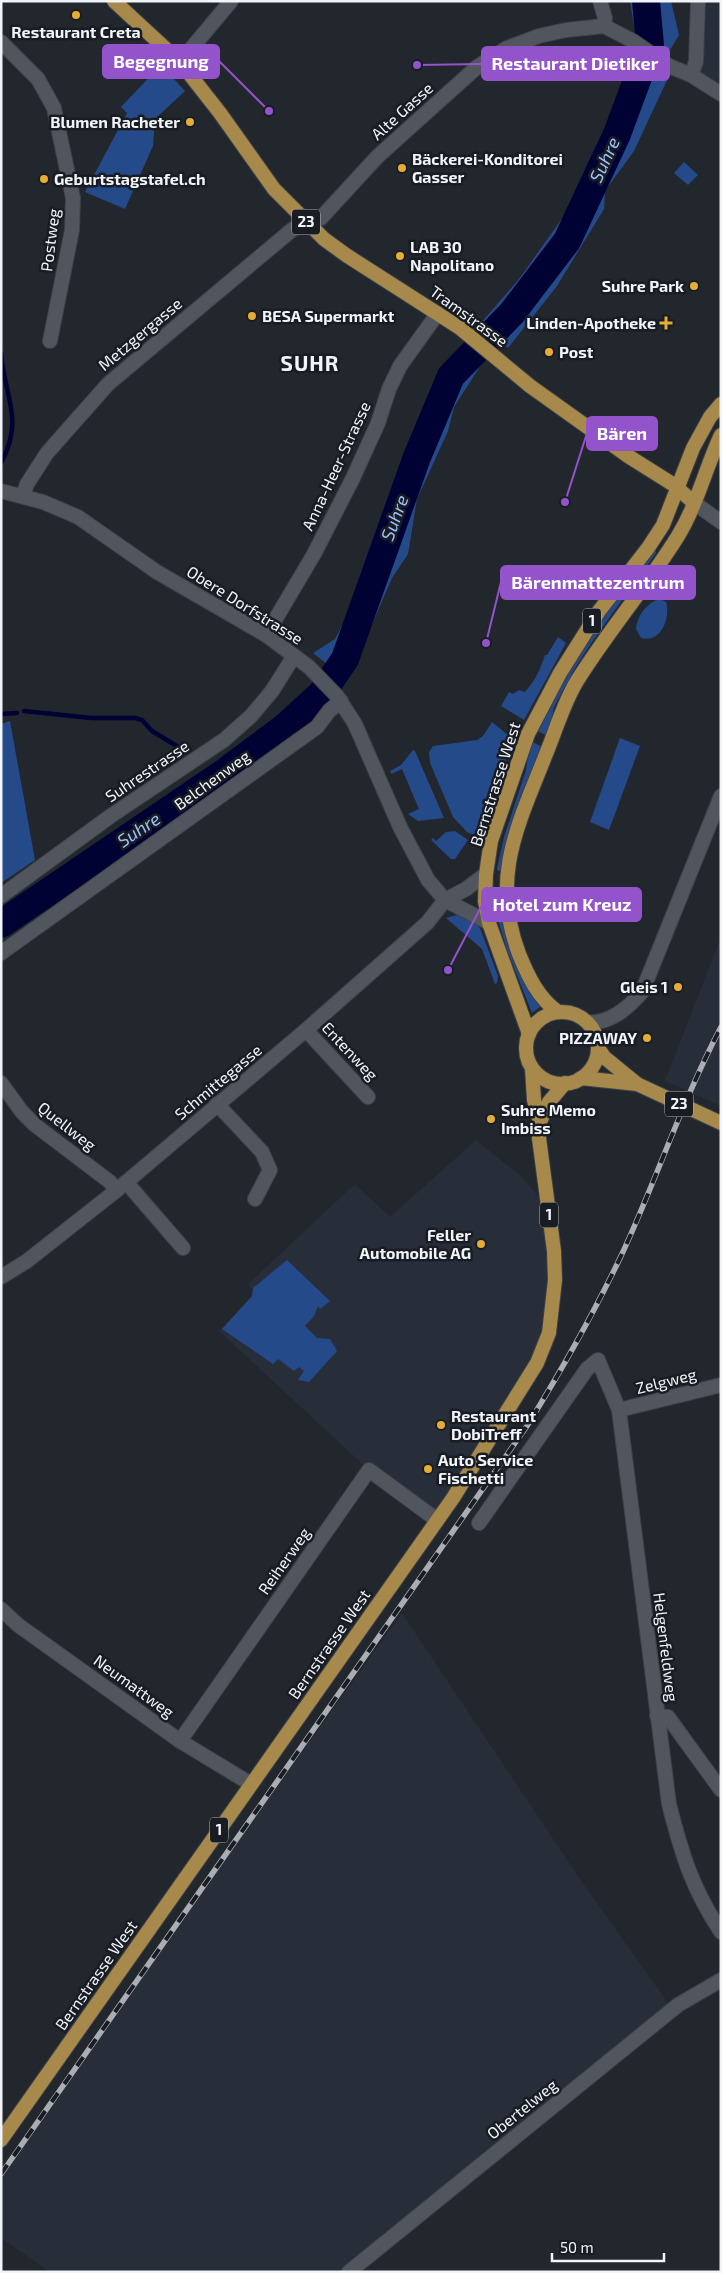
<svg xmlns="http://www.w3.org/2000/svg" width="722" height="2273" viewBox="0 0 722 2273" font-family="'Exo 2',sans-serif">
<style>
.built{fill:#272e3a}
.green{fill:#254a8a}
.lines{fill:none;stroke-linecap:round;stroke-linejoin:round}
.stream{stroke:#000234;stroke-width:4.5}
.river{stroke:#000234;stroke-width:28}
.minor-casing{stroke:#3e4147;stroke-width:16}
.primary-casing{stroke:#3e4147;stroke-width:16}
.minor{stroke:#51565e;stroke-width:14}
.primary{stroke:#a7894b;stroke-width:14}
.rail-casing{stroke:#aaadb3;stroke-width:5.5}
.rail{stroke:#191d23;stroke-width:4;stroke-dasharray:11;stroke-linecap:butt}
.poi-dot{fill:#e5ad35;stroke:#191d23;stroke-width:2}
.labels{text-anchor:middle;stroke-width:5;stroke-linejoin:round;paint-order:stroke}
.shield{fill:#191d23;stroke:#b0b4b9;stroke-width:1}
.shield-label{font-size:15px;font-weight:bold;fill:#f1f4f9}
.poi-label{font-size:16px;font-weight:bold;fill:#f1f4f9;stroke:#191d23;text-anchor:start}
.street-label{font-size:16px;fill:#f1f4f9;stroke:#191d23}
.water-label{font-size:18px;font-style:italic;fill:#9cbffa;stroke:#191d23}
.district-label{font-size:21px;font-weight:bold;letter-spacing:1px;fill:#f1f4f9;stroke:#191d23}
.leader{fill:none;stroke:#9354cb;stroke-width:2}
.callout-dot{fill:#9354cb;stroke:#191d23;stroke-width:2}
.callout{fill:#9354cb;stroke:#9354cb;stroke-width:2}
.callout-label{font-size:18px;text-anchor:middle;font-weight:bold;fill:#fff}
</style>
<rect width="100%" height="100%" fill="#22262d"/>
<!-- built -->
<g class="built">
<path d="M702,1H721V94L691,75Z"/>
<path d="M721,937V1106L665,1081Z"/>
<path d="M476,1140L521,1176L549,1209V1333L437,1520L369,1470L219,1331L256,1294L248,1284L355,1184L390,1217Z"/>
<path d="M402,1613L582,1882L673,2010L349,2272H50L1,2238V2170Z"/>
</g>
<!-- green -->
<g class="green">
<path d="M630,1H671L679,35L670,50L634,26Z"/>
<path d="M637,56L669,76L634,151L605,191L604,209L557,286L508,348L480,324L519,279L571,206L614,111Z"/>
<path d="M161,65L185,91L155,119L153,146L125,209L85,192L127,113L121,107Z"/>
<path d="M684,162L698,175L688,185L674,173Z"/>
<path d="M465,354L479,368L454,407L448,431L417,499L408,554L392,578L355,664L343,682L327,664L313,653L335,639L347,616L353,603L361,572L386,523L398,480L442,379Z"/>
<path d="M655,549L656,553L594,639L575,668L554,707L548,736L535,730L589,635Z"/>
<path d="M660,599L666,602C671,617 661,644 641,638L636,629C637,616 647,602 660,599Z"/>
<path d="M558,637L566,643L524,720L501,706L509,692L513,694L519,690L525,692C535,681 540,670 545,655H547Z"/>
<path d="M10,721L35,860L1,883V724Z"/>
<path d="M492,722L514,740L495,787L481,835L478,837L467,832L453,817L430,763L429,752L433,746L477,740L483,736Z"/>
<path d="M620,738L640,746L609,830L590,822Z"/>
<path d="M530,741L543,747L503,870L498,871L497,868L504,837L526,770Z"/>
<path d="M413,750L415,751L444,818L418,821L408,814L419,809L402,769L391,774L390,771L401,765Z"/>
<path d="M455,831L468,840L455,859H451L431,840L433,838L436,841L446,832Z"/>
<path d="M457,915L474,922L480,928L498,976L497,983L495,984L482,949L446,918Z"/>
<path d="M501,916L503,917L529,990L540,1007L532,1013L507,950L498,920Z"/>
<path d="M287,1260L330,1301L320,1309L318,1306L314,1316L305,1326L317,1338L330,1339L337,1351L309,1382L298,1380L304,1371L299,1367L294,1371L278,1359L273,1364L222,1329L252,1296L253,1288Z"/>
</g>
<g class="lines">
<!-- stream -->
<g class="stream">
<path d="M1,353C4,396 25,419 1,463"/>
<path d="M24,711L91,718H135L142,720L152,731L185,751"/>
<path d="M1,714L17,713"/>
</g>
<!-- river -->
<path class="river" d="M1,924L225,772L285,727L322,693L345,659L417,457L451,376L512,313L567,241L617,134L650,45L646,1"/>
<defs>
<g id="minor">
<path d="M600,1L605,18L604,26"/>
<path d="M1,42L38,79L54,108L73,198L72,230L50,341"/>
<path d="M180,62L231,1"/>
<path d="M691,75L696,62L698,1"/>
<path d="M1,491L43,502L78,517L157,572L266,635L309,667L337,696L355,724L400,827L428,880L445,900L489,923"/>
<path d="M23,496L27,484L47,453L108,384L293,229L321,218L377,157L477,67L507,48L539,36L566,30L604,26L633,41L669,66L691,75L721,94"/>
<path d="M693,502L721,522"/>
<path d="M266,635L314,554L353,478L378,423L389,389L400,366L438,313"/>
<path d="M1,896L112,815L224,740L251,716L272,691L294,656"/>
<path d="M1,953L317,727L329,711L341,701"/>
<path d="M588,1022C610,1024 628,1008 642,992L721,796"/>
<path d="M306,1030L368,1097"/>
<path d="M1,1083L22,1112L35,1125L110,1182L117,1190"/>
<path d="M217,1104L262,1152L270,1170L255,1199"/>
<path d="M126,1182L183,1248"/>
<path d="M1,1277L27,1261L117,1190L306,1030L427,923L445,900L466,889L486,874"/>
<path d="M619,1410L721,1385"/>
<path d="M479,1523L587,1369L598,1360L619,1410L669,1804C682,1855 692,1888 721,1932"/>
<path d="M1,1609L18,1625L180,1741L251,1784"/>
<path d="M657,1716L668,1717L721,1790"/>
<path d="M180,1741L369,1470L437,1520"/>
<path d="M349,2272L678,2005L721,1980"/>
</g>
<g id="primary">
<path d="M114,1L180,62L220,113L274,189L324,239L346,255L460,328L530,386L628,456L674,485L693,502"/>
<path d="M558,1012C538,998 528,976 519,954C490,877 518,825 546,754C556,730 563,704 577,681C608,631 647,586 678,536C697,505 706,467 721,435"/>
<circle cx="562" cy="1048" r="36"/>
<path d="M529,1034L489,923L485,901L486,874L491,841L528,734L560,673L599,611L648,548L663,525L693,448L710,417L721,404"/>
<path d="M598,1048L604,1057L637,1084L721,1123"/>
<path d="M581,1078L637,1084"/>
<path d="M540,1122L549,1102L565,1083"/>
<path d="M1,2140L453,1498L537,1363L549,1333L555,1280L554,1251L539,1138L540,1122L534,1100L532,1068"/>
</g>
</defs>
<!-- minor casing -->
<use href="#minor" class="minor-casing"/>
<!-- primary casing -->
<use href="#primary" class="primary-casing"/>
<!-- minor -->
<use href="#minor" class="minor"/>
<!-- primary -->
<use href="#primary" class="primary"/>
<defs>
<path id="rail" d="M1,2174L527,1426C561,1371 593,1315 621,1256C656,1181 682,1101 721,1027"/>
</defs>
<!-- rail casing -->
<use href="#rail" class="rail-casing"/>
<!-- rail -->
<use href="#rail" class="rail"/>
</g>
<!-- markers -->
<g class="poi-dot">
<circle cx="76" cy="15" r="5"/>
<circle cx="190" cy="122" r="5"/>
<circle cx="402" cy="168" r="5"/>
<circle cx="44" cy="179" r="5"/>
<circle cx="400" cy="256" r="5"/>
<circle cx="694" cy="286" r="5"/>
<circle cx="252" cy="316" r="5"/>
<path d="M663.5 315.5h5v5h5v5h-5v5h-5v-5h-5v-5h5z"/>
<circle cx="549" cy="352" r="5"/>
<circle cx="678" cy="987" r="5"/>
<circle cx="647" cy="1038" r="5"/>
<circle cx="491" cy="1119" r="5"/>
<circle cx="481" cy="1244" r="5"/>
<circle cx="441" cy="1425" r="5"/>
<circle cx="428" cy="1469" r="5"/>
</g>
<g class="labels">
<!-- shield labels -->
<g class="shield">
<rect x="292" y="209.5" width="28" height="25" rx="4"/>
<rect x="583" y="608.5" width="18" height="25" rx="4"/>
<rect x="665" y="1091.5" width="28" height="25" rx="4"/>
<rect x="540" y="1202.5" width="18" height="25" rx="4"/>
<rect x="210" y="1817.5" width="18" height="25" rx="4"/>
</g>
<g class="shield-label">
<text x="306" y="227">23</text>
<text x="592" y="626">1</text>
<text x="679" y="1109">23</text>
<text x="549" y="1220">1</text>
<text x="219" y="1835">1</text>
</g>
<!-- poi labels -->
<g class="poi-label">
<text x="76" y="38" text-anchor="middle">Restaurant Creta</text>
<text x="180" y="128" text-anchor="end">Blumen Racheter</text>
<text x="412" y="165">Bäckerei-Konditorei<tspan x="412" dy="18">Gasser</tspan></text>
<text x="54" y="185">Geburtstagstafel.ch</text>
<text x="410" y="253">LAB 30<tspan x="410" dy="18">Napolitano</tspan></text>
<text x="684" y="292" text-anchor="end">Suhre Park</text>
<text x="262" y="322">BESA Supermarkt</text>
<text x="656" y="329" text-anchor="end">Linden-Apotheke</text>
<text x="559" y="358">Post</text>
<text x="668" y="993" text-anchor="end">Gleis 1</text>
<text x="637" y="1044" text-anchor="end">PIZZAWAY</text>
<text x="501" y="1116">Suhre Memo<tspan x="501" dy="18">Imbiss</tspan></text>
<text x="471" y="1241" text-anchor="end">Feller<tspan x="471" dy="18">Automobile AG</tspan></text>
<text x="451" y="1422">Restaurant<tspan x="451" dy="18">DobiTreff</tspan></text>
<text x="438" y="1466">Auto Service<tspan x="438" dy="18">Fischetti</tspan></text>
</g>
<!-- street labels -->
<g class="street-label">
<text transform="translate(402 111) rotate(-42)" y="6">Alte Gasse</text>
<text transform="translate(50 240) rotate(-83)" y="6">Postweg</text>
<text transform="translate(469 316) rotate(36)" y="6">Tramstrasse</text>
<text transform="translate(140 334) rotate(-40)" y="6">Metzgergasse</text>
<text transform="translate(336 466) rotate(-65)" y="6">Anna-Heer-Strasse</text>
<text transform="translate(245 605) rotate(32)" y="6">Obere Dorfstrasse</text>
<text transform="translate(147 771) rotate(-34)" y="6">Suhrestrasse</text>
<text transform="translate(212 780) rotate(-36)" y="6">Belchenweg</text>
<text transform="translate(495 784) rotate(-72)" y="6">Bernstrasse West</text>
<text transform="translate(350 1051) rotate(47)" y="6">Entenweg</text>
<text transform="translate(218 1082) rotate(-40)" y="6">Schmittegasse</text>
<text transform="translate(67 1126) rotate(38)" y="6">Quellweg</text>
<text transform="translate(666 1381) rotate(-14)" y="6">Zelgweg</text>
<text transform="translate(284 1561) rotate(-55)" y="6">Reiherweg</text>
<text transform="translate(329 1644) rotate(-55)" y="6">Bernstrasse West</text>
<text transform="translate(666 1647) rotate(83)" y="6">Helgenfeldweg</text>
<text transform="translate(134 1686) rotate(36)" y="6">Neumattweg</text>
<text transform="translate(96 1975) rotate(-55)" y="6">Bernstrasse West</text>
<text transform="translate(522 2109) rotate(-39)" y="6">Obertelweg</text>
</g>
<!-- water labels -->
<g class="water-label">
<text transform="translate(605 160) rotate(-65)" y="6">Suhre</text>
<text transform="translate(395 518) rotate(-70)" y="6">Suhre</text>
<text transform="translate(139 830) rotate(-34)" y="6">Suhre</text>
</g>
<!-- district labels -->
<g class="district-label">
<text x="310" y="371">SUHR</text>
</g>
</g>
<!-- callouts -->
<path class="leader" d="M269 111L219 61M417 65L482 64M565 502L587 433M486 643L501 582M448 970L482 905"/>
<g class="callout-dot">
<circle cx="269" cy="111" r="5"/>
<circle cx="417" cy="65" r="5"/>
<circle cx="565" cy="502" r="5"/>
<circle cx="486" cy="643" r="5"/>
<circle cx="448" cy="970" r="5"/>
</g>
<g class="callout">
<rect x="103" y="45" width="116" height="33" rx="5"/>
<rect x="482" y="47" width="187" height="33" rx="5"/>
<rect x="587" y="417" width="70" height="33" rx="5"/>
<rect x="501" y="566" width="194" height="33" rx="5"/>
<rect x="482" y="888" width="159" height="33" rx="5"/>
</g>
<g class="callout-label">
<text x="161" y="68">Begegnung</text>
<text x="575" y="70">Restaurant Dietiker</text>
<text x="622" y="440">Bären</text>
<text x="598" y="589">Bärenmattezentrum</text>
<text x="562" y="911">Hotel zum Kreuz</text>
</g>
<!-- border -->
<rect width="722" height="2273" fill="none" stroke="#f1f4f9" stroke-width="5"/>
<!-- scale -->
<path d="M552 2253v8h112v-8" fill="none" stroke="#f1f4f9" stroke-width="2.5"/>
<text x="560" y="2253" font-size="15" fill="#f1f4f9" stroke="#191d23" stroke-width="4" paint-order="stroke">50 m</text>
</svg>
